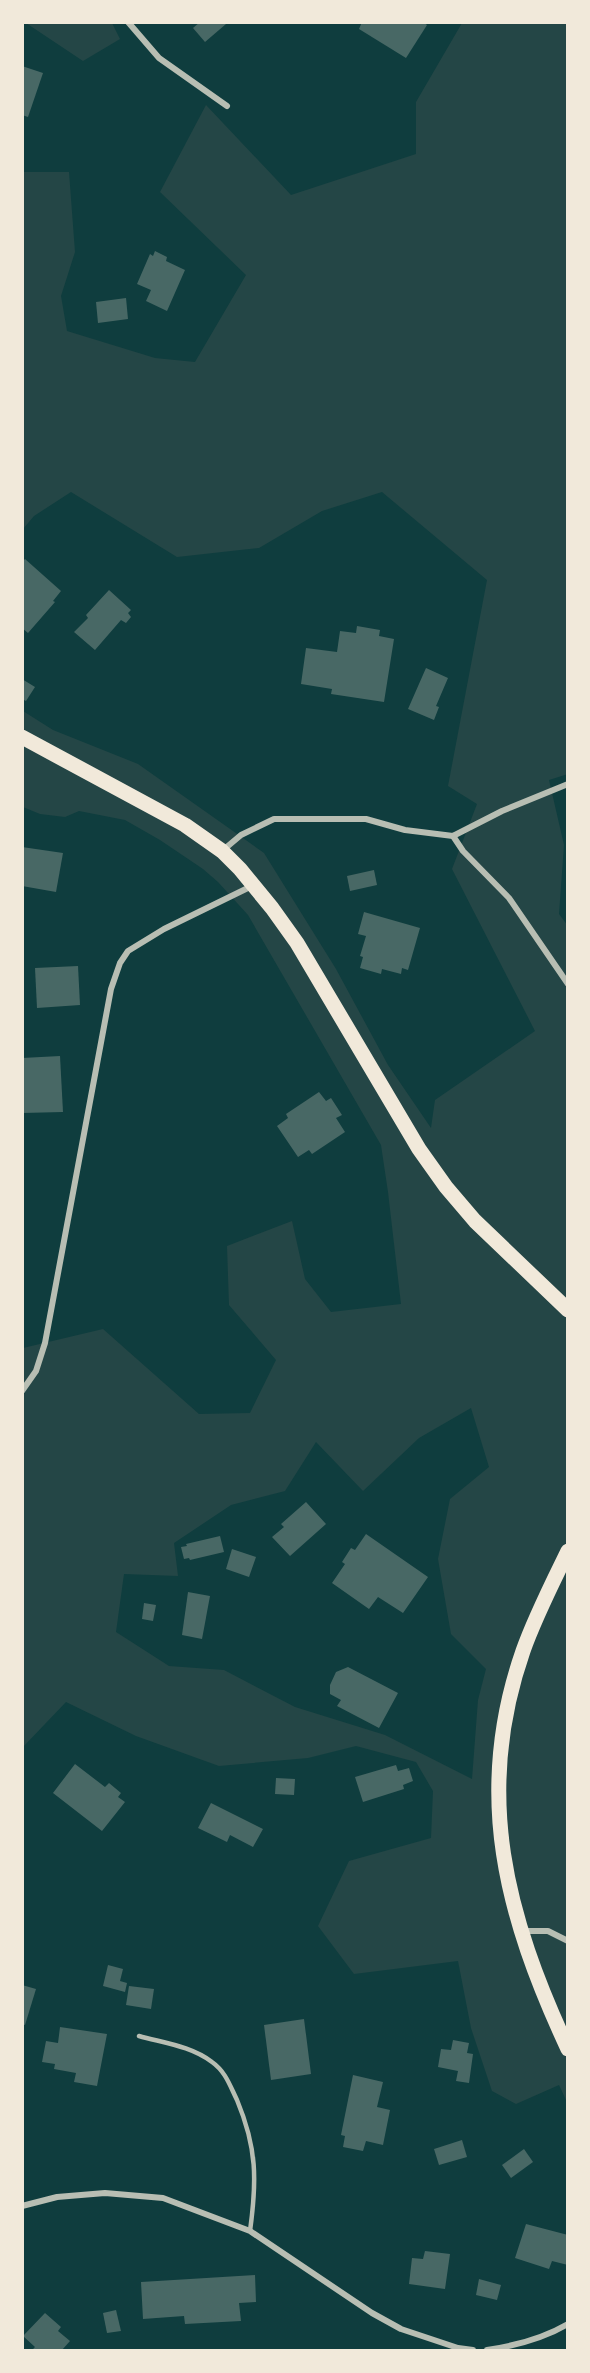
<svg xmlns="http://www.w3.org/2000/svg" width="590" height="2373" viewBox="0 0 590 2373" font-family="Helvetica,sans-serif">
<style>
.green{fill:#244646;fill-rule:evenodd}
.building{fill:#486865}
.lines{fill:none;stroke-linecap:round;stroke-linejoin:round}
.service{stroke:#b8beb3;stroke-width:4.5}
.minor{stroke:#b8beb3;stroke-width:6}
.primary{stroke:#f1e9da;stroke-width:15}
</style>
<rect width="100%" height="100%" fill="#0f3d3e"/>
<!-- green -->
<g class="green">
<path d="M26,23H112L120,39L83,61Z"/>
<path d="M462,23H567L568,774L549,780L564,845L559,914L568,926L567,2102L559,2085L516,2104L492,2091L471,2028L458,1961L354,1974L318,1926L349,1861L431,1838L433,1791L416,1762L356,1746L308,1758L219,1766L136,1736L66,1702L23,1747V1348L103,1329L199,1414L250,1413L276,1360L229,1305L227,1246L292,1221L305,1279L331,1312L401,1304L388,1192L381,1145L248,915L218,882L203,869L160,840L125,820L79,811L65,817L40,814L23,807V711L53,730L138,764L264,853L336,969L388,1065L431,1128L435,1100L535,1031L452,869L477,804L448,786L487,580L382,492L322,511L259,548L177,557L71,492L34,516L23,529V172H69L75,252L61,296L67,331L155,358L195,362L246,275L160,192L206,105L291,195L416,154V102ZM471,1408L489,1467L450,1499L438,1559L451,1634L486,1669L478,1700L472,1779L385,1735L295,1707L224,1670L169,1666L116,1632L124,1574L178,1576L174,1543L231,1505L285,1491L316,1442L363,1491L419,1438Z"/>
</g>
<!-- building -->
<g class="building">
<path d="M200,22H225L226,24L205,42L193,28Z"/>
<path d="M362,22H423L427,25L406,58L359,29Z"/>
<path d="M22,66L43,73L28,117L22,115Z"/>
<path d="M155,251L167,257L166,261L185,270L167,311L146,301L151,290L137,284L150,254L153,256Z"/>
<path d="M126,298L128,319L98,323L96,302Z"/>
<path d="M25,559L61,591L53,601L55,602L28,633L22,628V562Z"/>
<path d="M109,590L131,610L128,613L131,617L126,623L121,620L95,650L74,632L88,618L86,615Z"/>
<path d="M357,626L380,630L379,636L394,639L384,702L331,694L332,689L301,684L306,648L337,652L340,631L356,633Z"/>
<path d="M426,668L448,678L436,706L439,707L434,720L408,709Z"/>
<path d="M22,679L35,687L26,701L22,699Z"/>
<path d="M22,847L63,853L56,892L22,886Z"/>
<path d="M374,870L377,885L350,891L347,876Z"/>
<path d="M364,912L420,928L408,970L402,968L401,974L382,969L381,974L360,968L363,957L360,956L366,936L358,934Z"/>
<path d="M78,966L80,1005L37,1008L35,968Z"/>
<path d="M60,1056L63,1112L22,1113V1058Z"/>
<path d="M319,1092L326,1101L331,1098L342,1115L336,1118L345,1132L312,1154L309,1150L298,1157L277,1126L288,1118L286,1114Z"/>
<path d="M306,1502L326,1524L290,1556L272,1537L284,1527L281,1524Z"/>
<path d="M366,1534L428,1577L403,1613L378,1597L369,1609L332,1583L345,1564L342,1562L351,1548L355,1550Z"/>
<path d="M220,1536L224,1552L190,1560L189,1558L184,1559L181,1547L187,1546L186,1544Z"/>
<path d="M232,1549L256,1557L249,1577L226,1569Z"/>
<path d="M188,1592L210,1596L202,1639L182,1635Z"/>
<path d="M144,1603L156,1605L153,1621L142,1619Z"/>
<path d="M348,1667L398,1693L379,1728L337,1706L341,1700L330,1694V1685L336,1672Z"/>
<path d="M75,1764L105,1787L109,1783L121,1793L118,1797L125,1802L102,1831L53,1793Z"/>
<path d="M396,1765L398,1771L409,1768L413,1781L403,1785L404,1789L363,1802L355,1777Z"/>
<path d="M276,1778L295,1779L294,1795L275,1794Z"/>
<path d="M211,1803L263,1829L253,1847L230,1835L227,1842L198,1828Z"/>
<path d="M108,1965L123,1969L120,1981L127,1983L125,1992L103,1986Z"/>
<path d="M22,1985L36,1989L25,2025L22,2024Z"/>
<path d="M129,1986L154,1989L151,2009L126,2005Z"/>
<path d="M304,2019L311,2074L271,2080L264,2025Z"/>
<path d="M60,2027L107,2034L97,2086L74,2082L76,2073L54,2069L55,2064L42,2062L46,2041L58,2043Z"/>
<path d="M453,2040L469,2043L467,2053L473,2054L469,2083L456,2081L458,2071L438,2067L441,2049L451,2050Z"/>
<path d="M353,2075L383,2082L377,2107L390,2110L383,2145L366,2141L363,2151L343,2147L345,2136L341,2135Z"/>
<path d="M462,2140L467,2157L439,2165L434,2149Z"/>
<path d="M524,2149L533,2162L511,2178L502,2165Z"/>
<path d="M526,2224L568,2235V2265L552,2261L549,2269L515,2258Z"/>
<path d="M425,2251L450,2254L445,2289L409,2284L412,2258L423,2259Z"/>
<path d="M255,2275L256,2302L239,2303L241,2321L185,2324L184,2316L143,2319L141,2282Z"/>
<path d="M479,2279L501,2285L497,2300L476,2295Z"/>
<path d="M116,2310L121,2331L107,2333L103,2313Z"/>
<path d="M45,2313L61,2327L58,2331L70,2341L62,2350H32L35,2347L23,2336Z"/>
</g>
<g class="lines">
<!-- service -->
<path class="service" d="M139,2036C164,2043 191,2046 212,2062C226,2072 230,2086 237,2100C257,2148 257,2180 250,2231"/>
<!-- minor -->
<g class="minor">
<path d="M128,22L159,58L227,106"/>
<path d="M453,836L463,851L509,898L568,984"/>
<path d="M222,851L241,835L274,819H366L405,830L453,836L502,811L568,784"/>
<path d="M22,1391L36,1371L45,1343L111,989L120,963L128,951L164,929L254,885"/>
<path d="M524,1931H548L568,1941"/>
<path d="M22,2206L57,2197L105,2193L163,2198L250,2231L372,2313L401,2329L458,2348L473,2350"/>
<path d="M487,2350C514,2346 544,2338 568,2324"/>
</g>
<!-- primary -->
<g class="primary">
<path d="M22,737L185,825L222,851L240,869L272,908L297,943L419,1149L446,1187L475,1221L568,1310"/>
<path d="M568,1551C552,1584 535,1617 523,1651C473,1794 506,1916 568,2049"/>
</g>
</g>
<!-- border -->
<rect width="590" height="2373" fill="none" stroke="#f1e9da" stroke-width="48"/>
</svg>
